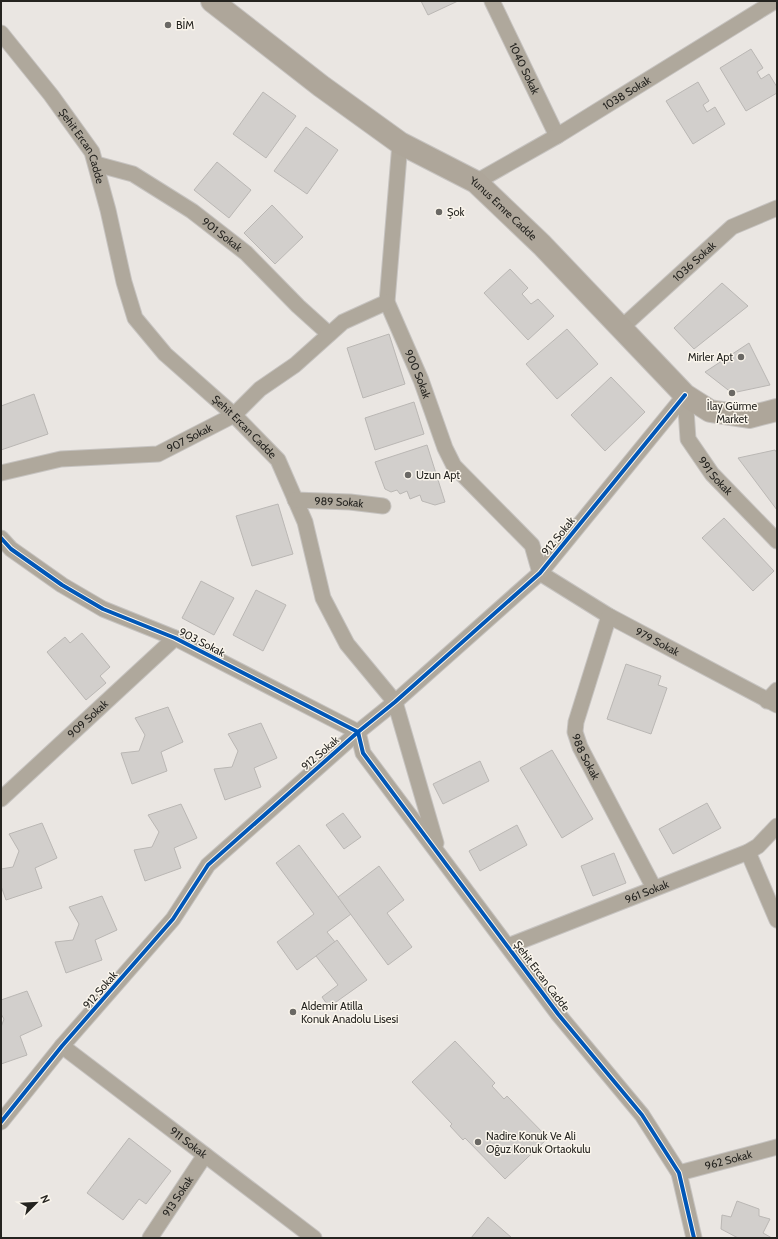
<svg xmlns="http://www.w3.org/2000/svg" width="778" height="1239" viewBox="0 0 778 1239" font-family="Cabin,sans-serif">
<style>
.building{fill:#d2cfcc;stroke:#bab7b4}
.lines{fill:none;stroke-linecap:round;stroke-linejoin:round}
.street-casing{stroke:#c6c3c0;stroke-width:17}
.secondary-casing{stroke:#c6c3c0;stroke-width:24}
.street{stroke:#afa89c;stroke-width:15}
.secondary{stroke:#aea69a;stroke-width:22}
.cycleway-casing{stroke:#faf5ec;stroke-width:6}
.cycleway{stroke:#0057b8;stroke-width:4}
.poi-dot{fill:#6a6864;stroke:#faf5ec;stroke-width:1.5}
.labels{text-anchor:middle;stroke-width:3;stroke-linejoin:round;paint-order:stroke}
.poi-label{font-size:11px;fill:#252420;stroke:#faf5ec;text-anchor:start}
.street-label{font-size:11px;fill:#252420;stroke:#faf5ec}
</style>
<rect width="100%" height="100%" fill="#eae6e2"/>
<!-- building -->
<g class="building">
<path d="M421,1H458L428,15Z"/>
<path d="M751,49L763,68L757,72L761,79L769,74L777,87V93L746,111L720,68Z"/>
<path d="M698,82L709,101L703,105L707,112L715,107L725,124L693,144L666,101Z"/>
<path d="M263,92L296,116L266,158L233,134Z"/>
<path d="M306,127L338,150L307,194L274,171Z"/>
<path d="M217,162L251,190L229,218L194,190Z"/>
<path d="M272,205L303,237L275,264L244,233Z"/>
<path d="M510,269L528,288L522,294L531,304L538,299L554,316L528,340L484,293Z"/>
<path d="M722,283L748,306L694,349L674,328Z"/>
<path d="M567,329L598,364L557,399L526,364Z"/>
<path d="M389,334L405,384L363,398L347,348Z"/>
<path d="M749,343L770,385L732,393L705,372Z"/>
<path d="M611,377L645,412L605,451L571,415Z"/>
<path d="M34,394L48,434L1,450V406Z"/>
<path d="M414,402L424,434L375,450L365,418Z"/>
<path d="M427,445L445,502L435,505L422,501L420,495L410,499L407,491L400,494L397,490L391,492L385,489L375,462Z"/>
<path d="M775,450L777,453V510L738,458Z"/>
<path d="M278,504L293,554L252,566L236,516Z"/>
<path d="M724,518L774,571L753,591L702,538Z"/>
<path d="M201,581L234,598L214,635L182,618Z"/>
<path d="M256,590L286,605L263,651L233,635Z"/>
<path d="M82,633L110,667L100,676L106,683L86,700L47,652L65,637L70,643Z"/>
<path d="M626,664L661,676L658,685L667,688L651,734L607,719Z"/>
<path d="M168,707L183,742L161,752L167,771L132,784L121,753L139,751L145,735L135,718Z"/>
<path d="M261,723L277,758L254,768L261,787L225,800L214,769L232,767L238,751L228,734Z"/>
<path d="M552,750L593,819L562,838L520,768Z"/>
<path d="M480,761L489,781L443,804L433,784Z"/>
<path d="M707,803L721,828L673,854L659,829Z"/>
<path d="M181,804L197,838L174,848L181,868L145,881L134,850L152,847L159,832L148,815Z"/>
<path d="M343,813L361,837L344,849L326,825Z"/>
<path d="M42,823L57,858L35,868L42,888L6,900L1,886V869L13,867L19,851L9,834Z"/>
<path d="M517,825L527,845L480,871L469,851Z"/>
<path d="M299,845L351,914L327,932L335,942L297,970L277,942L314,914L276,863Z"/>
<path d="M614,853L626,883L593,896L581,866Z"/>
<path d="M379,866L404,900L387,913L412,947L388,965L338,897Z"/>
<path d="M102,896L117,930L95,940L102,960L66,973L55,942L73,940L79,924L69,907Z"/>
<path d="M337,940L367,980L329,1007L322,997L338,985L316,956Z"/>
<path d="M27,991L42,1026L20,1036L27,1055L1,1064V1027L4,1019L1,1014V1000Z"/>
<path d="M455,1041L495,1083L492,1086L504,1099L507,1096L548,1138L505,1179L465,1138L463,1140L450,1126L452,1124L412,1082Z"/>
<path d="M129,1138L171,1171L146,1204L139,1199L123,1220L87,1193Z"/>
<path d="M737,1201L759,1209V1216L770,1219L763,1233L772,1238H738L721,1229L722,1215L731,1217Z"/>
<path d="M488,1217L512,1238H471Z"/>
</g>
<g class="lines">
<defs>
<g id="street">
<path id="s1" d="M492,1L557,136"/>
<path id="s2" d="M1,33L51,95L92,152L108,210L124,282L135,318L165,354L234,415L278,460L305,522L323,598L347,644L395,702L436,843"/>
<path id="s3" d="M400,143L387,302L421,380L445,448L454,466L532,545L540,573L609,616L777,705"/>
<path id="s4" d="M96,164L133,174L192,211L246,253L298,306L329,334"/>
<path id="s5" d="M476,182L557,136L775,1"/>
<path id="s6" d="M621,328L732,227L777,208"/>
<path id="s7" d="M685,395L688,439L712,474L777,541"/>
<path id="s8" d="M1,473L61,459L158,454L234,415L260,389L295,365L343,322L387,302"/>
<path id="s9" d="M295,500L350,502L383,506"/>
<path d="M1,538L11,549L62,585L103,609L175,638L358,732L363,753L558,1014L642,1115L679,1173L694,1238"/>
<path id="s10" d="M609,616L576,722L575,732L580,747L654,888"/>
<path d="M767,701L777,690"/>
<path id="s11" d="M1,799L175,638"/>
<path d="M748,852L777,920"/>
<path id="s12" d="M508,946L748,852L758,846L777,826"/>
<path id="s13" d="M62,1046L314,1238"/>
<path d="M1,1122L62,1046L173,919L208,865L358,732L395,702L540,573L685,395"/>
<path id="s14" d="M679,1173L777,1147"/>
<path id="s15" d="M150,1238L205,1155"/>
</g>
<g id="secondary">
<path id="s16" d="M212,1L321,86L400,143L476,182L542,245L685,395L710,411L749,417L777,410"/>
</g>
</defs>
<!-- street casing -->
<use href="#street" class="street-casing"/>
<!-- secondary casing -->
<use href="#secondary" class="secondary-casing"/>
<!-- street -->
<use href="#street" class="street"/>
<!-- secondary -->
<use href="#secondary" class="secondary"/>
<defs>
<g id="cycleway">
<path d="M1,538L11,549L62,585L103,609L175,638L358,732L363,753L558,1014L642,1115L679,1173L694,1238"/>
<path d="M1,1122L62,1046L173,919L208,865L358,732L395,702L540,573L685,395"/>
</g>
</defs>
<!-- cycleway casing -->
<use href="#cycleway" class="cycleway-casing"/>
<!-- cycleway -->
<use href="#cycleway" class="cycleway"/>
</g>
<!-- markers -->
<g class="poi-dot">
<circle cx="168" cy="25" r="4"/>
<circle cx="439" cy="212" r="4"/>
<circle cx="741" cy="357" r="4"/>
<circle cx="732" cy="393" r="4"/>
<circle cx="408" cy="475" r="4"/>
<circle cx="293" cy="1012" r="4"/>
<circle cx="478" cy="1142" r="4"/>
</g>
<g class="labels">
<!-- poi labels -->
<g class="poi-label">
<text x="176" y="29">BİM</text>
<text x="447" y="216">Şok</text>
<text x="733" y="361" text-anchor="end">Mirler Apt</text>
<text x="732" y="410" text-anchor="middle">İlay Gürme<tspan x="732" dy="13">Market</tspan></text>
<text x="416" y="479">Uzun Apt</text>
<text x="301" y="1010">Aldemir Atilla<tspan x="301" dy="13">Konuk Anadolu Lisesi</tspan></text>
<text x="486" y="1140">Nadire Konuk Ve Ali<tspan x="486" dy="13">Oğuz Konuk Ortaokulu</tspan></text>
</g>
<!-- street labels -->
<g class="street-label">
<text dy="4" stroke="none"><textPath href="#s1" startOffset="75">1040 Sokak</textPath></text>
<text dy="4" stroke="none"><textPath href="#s5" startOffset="175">1038 Sokak</textPath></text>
<text dy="4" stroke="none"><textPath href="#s2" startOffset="140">Şehit Ercan Cadde</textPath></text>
<text dy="4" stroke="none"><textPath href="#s16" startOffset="359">Yunus Emre Cadde</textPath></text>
<text dy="4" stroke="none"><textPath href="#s4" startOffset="146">901 Sokak</textPath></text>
<text dy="4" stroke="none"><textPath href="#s6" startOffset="99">1036 Sokak</textPath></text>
<text dy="4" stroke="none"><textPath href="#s3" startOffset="238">900 Sokak</textPath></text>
<text dy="4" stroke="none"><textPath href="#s2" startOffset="476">Şehit Ercan Cadde</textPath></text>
<text dy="4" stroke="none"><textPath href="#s8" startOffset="194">907 Sokak</textPath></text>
<text dy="4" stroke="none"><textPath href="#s7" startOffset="90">991 Sokak</textPath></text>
<text dy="4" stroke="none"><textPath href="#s9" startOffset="44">989 Sokak</textPath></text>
<text transform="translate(558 536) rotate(-51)" y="4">912 Sokak</text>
<text transform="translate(202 642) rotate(27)" y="4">903 Sokak</text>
<text dy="4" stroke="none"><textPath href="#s3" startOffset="613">979 Sokak</textPath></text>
<text dy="4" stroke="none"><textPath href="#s11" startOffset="118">909 Sokak</textPath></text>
<text transform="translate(320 753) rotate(-41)" y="4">912 Sokak</text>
<text dy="4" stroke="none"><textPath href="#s10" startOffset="148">988 Sokak</textPath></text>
<text dy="4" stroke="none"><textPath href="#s12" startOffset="149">961 Sokak</textPath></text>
<text transform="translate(542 976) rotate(53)" y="4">Şehit Ercan Cadde</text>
<text transform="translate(100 990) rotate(-49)" y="4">912 Sokak</text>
<text dy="4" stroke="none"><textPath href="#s13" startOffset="159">911 Sokak</textPath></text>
<text dy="4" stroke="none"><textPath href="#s14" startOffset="51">962 Sokak</textPath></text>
<text dy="4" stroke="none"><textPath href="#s15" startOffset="50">913 Sokak</textPath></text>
</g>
</g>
<!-- border -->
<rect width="778" height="1239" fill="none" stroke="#252420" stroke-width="4"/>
<!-- north arrow -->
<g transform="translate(36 1203) rotate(66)" stroke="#faf5ec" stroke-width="3" paint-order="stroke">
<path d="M0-3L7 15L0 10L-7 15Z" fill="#252420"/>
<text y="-6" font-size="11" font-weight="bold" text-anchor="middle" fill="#252420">N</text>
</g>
</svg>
